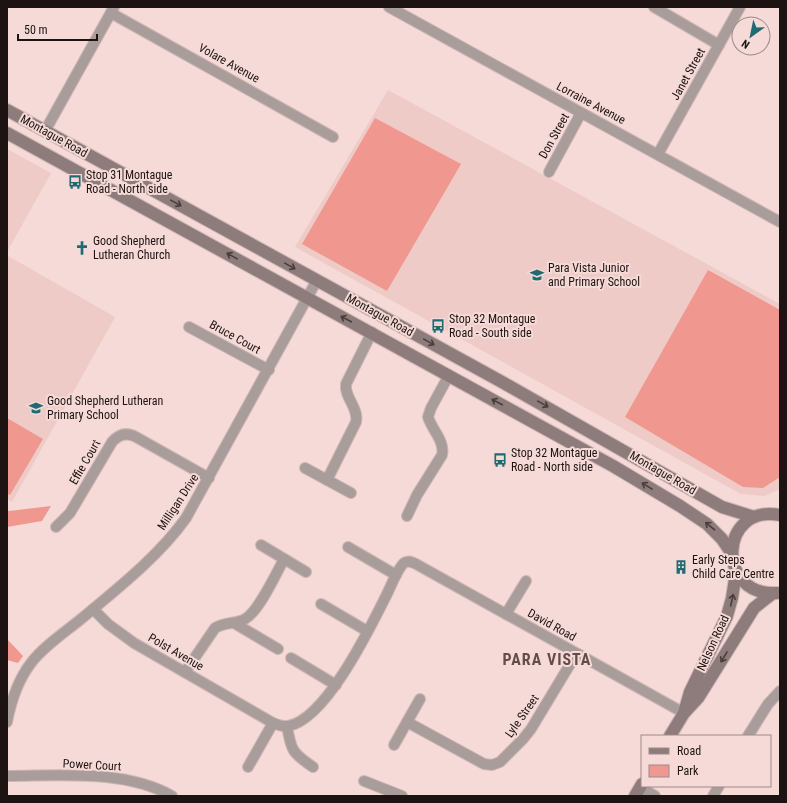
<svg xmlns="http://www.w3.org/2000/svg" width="787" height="803" viewBox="0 0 787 803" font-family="'Roboto Condensed',sans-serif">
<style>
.built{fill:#eecbc7}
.green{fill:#f0978f}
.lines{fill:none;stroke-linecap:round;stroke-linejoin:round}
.street-casing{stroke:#ceb6b4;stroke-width:12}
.secondary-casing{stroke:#ceb6b4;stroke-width:14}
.street{stroke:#a99d9c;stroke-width:10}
.secondary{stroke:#8d7c7b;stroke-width:12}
.oneway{stroke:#493d3c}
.labels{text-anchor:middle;stroke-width:4;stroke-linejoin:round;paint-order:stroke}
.street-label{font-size:12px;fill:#1c1312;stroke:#f5dad7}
.poi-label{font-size:12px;fill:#1c1312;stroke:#f5dad7;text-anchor:start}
.district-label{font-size:16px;font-weight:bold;letter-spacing:1px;fill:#634d4b;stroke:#f5dad7}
</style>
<rect width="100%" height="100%" fill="#f5dad7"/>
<!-- built -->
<g class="built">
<path d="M388,90L780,304V489L765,496L741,494L295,247Z"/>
<path d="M7,149L51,173L7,252Z"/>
<path d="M8,256L115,317L12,502L7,499Z"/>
</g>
<!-- green -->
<g class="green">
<path d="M375,118L461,164L387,291L302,244Z"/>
<path d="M708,270L780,310V477L763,488L743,487L625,417Z"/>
<path d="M7,418L43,439L10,495L7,494Z"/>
<path d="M51,506L42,521L7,527V510L9,511Z"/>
<path d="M7,639L23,656L18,663L7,660Z"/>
</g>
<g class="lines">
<defs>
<g id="street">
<path d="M389,7L780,222"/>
<path d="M654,7L719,45"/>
<path d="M111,13L333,137"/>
<path d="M45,131L114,7"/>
<path d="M658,154L740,7"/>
<path d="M549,172L581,113"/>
<path d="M189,327L269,370"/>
<path d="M305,468L351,493"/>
<path d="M327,480L356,422C359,408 344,397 346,384L372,332"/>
<path d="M407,516L417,495L442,455C445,441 432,430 428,417L431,408L449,375"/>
<path d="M56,527L70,513L112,442C119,434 127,432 136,437L209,478"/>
<path d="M261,545L306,572"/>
<path d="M348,547L396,575"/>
<path d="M321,604L367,631"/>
<path d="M93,609L108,624L134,643L273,723C278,725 283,727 288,726C325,720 369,630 385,598C390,589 397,569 404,563C408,560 412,562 416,564L684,713"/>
<path d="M506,614L526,581"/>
<path d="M234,623L278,649"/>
<path d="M291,658L336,685"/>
<path d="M185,672L215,628C224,622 236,624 245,619C259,611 276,574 284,559"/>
<path d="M7,722C11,701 18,680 31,663C44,646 64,633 81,619C117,589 159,556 186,518L317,280"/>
<path d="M407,722L484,764L492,765L500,762L523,739L531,729L569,666L578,654"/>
<path d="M287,726C291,750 292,753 313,767"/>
<path d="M748,736L768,704L780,691"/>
<path d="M394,745L420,699"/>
<path d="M248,767L273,723"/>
<path d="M7,776C61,776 124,769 172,796"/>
<path d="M364,781L402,796"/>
<path d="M640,787L655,796"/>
<path d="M713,796L719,786"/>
</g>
<g id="secondary">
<path d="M7,110L502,382L722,507L754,517"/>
<path d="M7,133L613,466L680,506L707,524L722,539L732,554"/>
<path d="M777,593C715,597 719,503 780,515"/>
<path d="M685,712L698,698L754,608L773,593"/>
<path d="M670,736L684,713L690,692L727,616L732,598L736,572"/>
<path d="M635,796L642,784"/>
</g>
</defs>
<!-- street casing -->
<use href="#street" class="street-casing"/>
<!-- secondary casing -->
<use href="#secondary" class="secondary-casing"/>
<!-- street -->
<use href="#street" class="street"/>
<!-- secondary -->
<use href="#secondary" class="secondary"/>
</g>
<!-- one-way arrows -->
<defs><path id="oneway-shaft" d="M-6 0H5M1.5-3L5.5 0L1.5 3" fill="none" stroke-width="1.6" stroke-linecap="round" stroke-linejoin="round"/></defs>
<g class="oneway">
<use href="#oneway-shaft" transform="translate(176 203) rotate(29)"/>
<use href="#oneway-shaft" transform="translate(232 256) rotate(-151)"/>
<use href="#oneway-shaft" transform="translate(290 266) rotate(29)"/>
<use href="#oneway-shaft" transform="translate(346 319) rotate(-152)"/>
<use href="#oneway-shaft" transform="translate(429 342) rotate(29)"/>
<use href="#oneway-shaft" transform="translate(497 402) rotate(-152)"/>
<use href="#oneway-shaft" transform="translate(543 404) rotate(29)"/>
<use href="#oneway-shaft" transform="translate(647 486) rotate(-149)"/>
<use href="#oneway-shaft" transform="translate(710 526) rotate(-140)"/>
<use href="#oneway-shaft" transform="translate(732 600) rotate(-77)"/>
<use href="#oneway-shaft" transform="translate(724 657) rotate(121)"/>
</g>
<!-- icons -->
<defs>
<symbol id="bus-bare" viewBox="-9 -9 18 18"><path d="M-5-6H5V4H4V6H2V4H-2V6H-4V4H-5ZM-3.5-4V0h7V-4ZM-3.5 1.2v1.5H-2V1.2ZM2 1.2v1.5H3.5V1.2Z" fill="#206b73" stroke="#f5dad7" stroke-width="2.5" paint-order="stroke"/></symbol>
<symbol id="church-bare" viewBox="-9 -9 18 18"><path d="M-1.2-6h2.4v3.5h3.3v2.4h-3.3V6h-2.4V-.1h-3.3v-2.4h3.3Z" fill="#206b73" stroke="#f5dad7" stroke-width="2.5" paint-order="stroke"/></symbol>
<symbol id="school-bare" viewBox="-9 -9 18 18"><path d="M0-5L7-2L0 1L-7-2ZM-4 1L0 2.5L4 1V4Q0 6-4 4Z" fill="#206b73" stroke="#f5dad7" stroke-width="2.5" paint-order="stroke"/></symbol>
<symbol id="building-bare" viewBox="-9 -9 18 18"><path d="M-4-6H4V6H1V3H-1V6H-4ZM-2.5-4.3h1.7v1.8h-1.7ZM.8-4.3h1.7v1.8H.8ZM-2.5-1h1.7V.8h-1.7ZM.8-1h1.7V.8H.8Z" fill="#206b73" stroke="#f5dad7" stroke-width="2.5" paint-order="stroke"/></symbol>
</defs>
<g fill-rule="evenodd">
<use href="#bus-bare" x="65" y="172" width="20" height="20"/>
<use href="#church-bare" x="72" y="238" width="20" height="20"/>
<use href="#school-bare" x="527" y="265" width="20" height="20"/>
<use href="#bus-bare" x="428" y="316" width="20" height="20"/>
<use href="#school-bare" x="26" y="398" width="20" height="20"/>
<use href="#bus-bare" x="490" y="450" width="20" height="20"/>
<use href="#building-bare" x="671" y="557" width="20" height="20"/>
</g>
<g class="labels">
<!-- street labels -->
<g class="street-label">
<text transform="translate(229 63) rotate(29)" y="4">Volare Avenue</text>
<text transform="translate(688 74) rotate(-61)" y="4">Janet Street</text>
<text transform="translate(591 103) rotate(28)" y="4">Lorraine Avenue</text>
<text transform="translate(54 136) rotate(29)" y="4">Montague Road</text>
<text transform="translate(554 136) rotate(-61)" y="4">Don Street</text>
<text transform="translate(380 315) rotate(29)" y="4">Montague Road</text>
<text transform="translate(235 337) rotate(29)" y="4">Bruce Court</text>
<text transform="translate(85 462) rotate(-60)" y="4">Effie Court</text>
<text transform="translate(663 473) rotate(30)" y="4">Montague Road</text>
<text transform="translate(178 502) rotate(-57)" y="4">Milligan Drive</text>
<text transform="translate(552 625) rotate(29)" y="4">David Road</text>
<text transform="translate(713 643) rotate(-65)" y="4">Nelson Road</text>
<text transform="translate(176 652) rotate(30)" y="4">Polst Avenue</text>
<text transform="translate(522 716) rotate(-55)" y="4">Lyle Street</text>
<text transform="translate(92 765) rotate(3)" y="4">Power Court</text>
</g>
<!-- poi labels -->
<g class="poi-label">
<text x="86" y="179">Stop 31 Montague<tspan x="86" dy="14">Road - North side</tspan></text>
<text x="93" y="245">Good Shepherd<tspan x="93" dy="14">Lutheran Church</tspan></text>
<text x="548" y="272">Para Vista Junior<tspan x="548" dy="14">and Primary School</tspan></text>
<text x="449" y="323">Stop 32 Montague<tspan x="449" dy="14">Road - South side</tspan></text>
<text x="47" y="405">Good Shepherd Lutheran<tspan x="47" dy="14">Primary School</tspan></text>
<text x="511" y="457">Stop 32 Montague<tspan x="511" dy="14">Road - North side</tspan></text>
<text x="692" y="564">Early Steps<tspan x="692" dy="14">Child Care Centre</tspan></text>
</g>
<!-- district labels -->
<g class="district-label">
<text x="547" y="665">PARA VISTA</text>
</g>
</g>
<!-- border -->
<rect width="787" height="803" fill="none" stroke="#1c1312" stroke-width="16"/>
<!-- legend -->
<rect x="641" y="735" width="130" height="52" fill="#f5dad7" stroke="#9e8a88"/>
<rect x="649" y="748" width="20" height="6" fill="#8d7c7b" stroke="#9e8a88"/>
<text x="677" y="755" font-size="12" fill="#1c1312">Road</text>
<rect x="649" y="765" width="20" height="12" fill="#f0978f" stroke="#9e8a88"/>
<text x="677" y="775" font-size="12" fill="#1c1312">Park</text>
<!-- north arrow -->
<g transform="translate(751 36) rotate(213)"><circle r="19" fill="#f5dad7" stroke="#9e8a88"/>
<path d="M0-3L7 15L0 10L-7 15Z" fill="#206b73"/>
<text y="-6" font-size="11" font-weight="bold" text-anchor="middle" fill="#1c1312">N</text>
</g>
<!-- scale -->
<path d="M18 34v6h79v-6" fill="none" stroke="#1c1312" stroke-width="2"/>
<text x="24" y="34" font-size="12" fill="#1c1312" stroke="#f5dad7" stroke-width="3" paint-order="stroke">50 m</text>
</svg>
